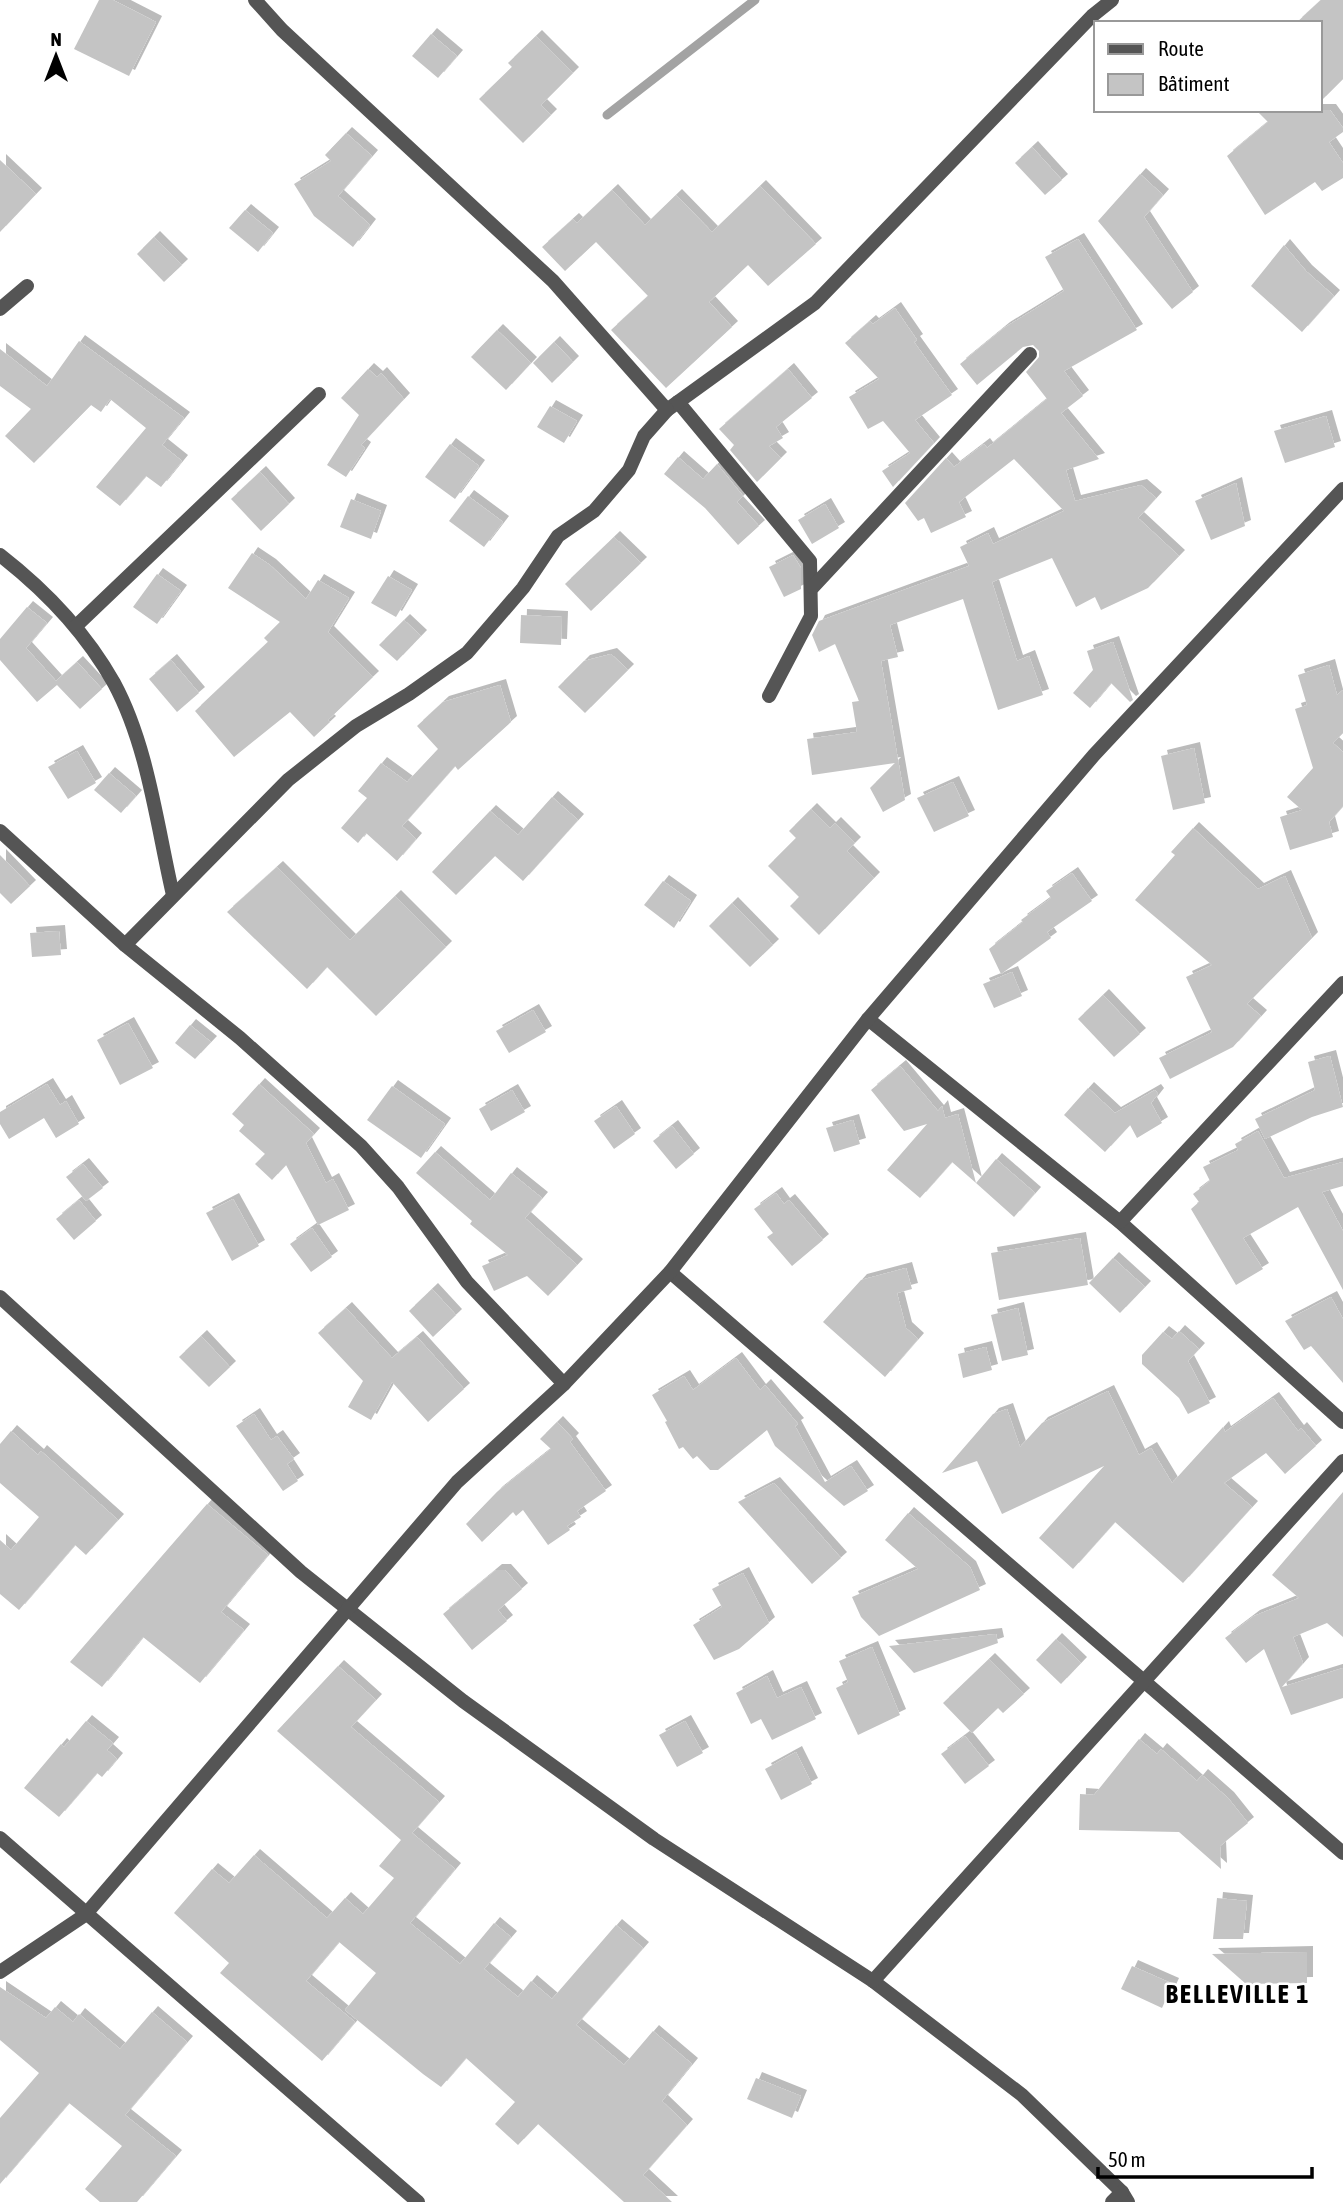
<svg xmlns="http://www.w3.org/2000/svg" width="1343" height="2202" viewBox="0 0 1343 2202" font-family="'Asap Condensed',sans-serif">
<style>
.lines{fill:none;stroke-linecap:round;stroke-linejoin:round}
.stream{stroke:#a3a3a3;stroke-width:9}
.building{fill:#c4c4c4;filter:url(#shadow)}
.minor{stroke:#555;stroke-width:14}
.labels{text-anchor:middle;stroke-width:5;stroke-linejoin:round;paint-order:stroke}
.district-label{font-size:26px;font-weight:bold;letter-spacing:2px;fill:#000;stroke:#fff}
</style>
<defs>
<filter id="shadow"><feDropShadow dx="6" dy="-6" stdDeviation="0" flood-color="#0004"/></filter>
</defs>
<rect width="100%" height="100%" fill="#fff"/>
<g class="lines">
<!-- stream -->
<path class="stream" d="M607,115L755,0"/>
</g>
<!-- building -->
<g class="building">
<path d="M99,0H113L156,22L129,76L74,49Z"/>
<path d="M1321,0H1343V79L1320,102V23H1296Z"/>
<path d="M431,34L457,56L438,78L412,56Z"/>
<path d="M536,36L573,73L541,105L551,115L523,143L479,99L512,67L508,63Z"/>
<path d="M1256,110H1330L1343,128V132L1329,142L1343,163V178L1322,191L1315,182L1265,215L1227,156L1268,122Z"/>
<path d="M346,133L372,156L338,196L370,225L353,247L314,216L294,184L331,161L325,155Z"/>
<path d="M1032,147L1062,180L1045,195L1015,163Z"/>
<path d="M0,160L36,194L0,232Z"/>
<path d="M1140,174L1163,195L1144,217L1193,292L1172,309L1098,221Z"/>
<path d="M760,186L816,244L768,286L748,265L709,302L732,327L666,388L611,330L648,296L596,242L565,271L542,247L573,219L577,223L612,190L645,225L676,195L712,232Z"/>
<path d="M245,210L273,233L258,252L229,228Z"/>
<path d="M154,237L182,265L164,282L137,254Z"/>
<path d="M1078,239L1137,330L1064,371L1083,396L1061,413L1099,459L1066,470L1075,501L1141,485L1156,498L1138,518L1179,556L1148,588L1101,610L1095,597L1076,607L1052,558L992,582L1017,661L1029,656L1043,695L998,710L963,599L890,625L898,657L881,661L905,800L883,812L870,788L895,763L812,775L807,739L857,732L852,702L859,701L835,644L819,652L812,635L819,621L969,566L960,547L988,533L993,544L1064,511L1014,459L959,502L966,517L931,533L924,518L918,521L905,503L946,458L954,467L984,444L987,448L1047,399L1026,372L1039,357V351L1033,345L1023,347L977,385L960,364L1004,328L1064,291L1045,257Z"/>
<path d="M1284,245L1306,271L1334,296L1302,332L1251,286Z"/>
<path d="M895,308L917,340L914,342L952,395L915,420L934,443L893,487L882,471L910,453L883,421L868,429L849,397L879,379L845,343L870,321L873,324Z"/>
<path d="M497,330L531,363L506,390L471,357Z"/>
<path d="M79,341L184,418L162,445L182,461L161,487L146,476L120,506L96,487L146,428L110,399L101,412L91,405L34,463L5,436L31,409L0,386V349L47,386Z"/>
<path d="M554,342L573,362L552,383L533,363Z"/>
<path d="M368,369L377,377L381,373L404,399L361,445L365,448L346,477L327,465L359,415L341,398Z"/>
<path d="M788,369L812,398L776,427L783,438L769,446L781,458L757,482L730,450L734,445L719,429Z"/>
<path d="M550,406L577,421L564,443L537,427Z"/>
<path d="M1326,416L1335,447L1285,463L1274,431Z"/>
<path d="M450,444L479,466L455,499L425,477Z"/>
<path d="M678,457L703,479L717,464L743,496L737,502L759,526L738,545L705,508L664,474Z"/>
<path d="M260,472L289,504L261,531L231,499Z"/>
<path d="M1236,483L1245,526L1211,540L1195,501Z"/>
<path d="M468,496L503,522L484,547L449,521Z"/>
<path d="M351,499L381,511L371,539L340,527Z"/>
<path d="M825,504L839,528L812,544L798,520Z"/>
<path d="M614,537L641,563L591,611L565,584Z"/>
<path d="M252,553L270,565L306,599L318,580L349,598L328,632L373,677L328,720L330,722L314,737L290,712L234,757L195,711L268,642L264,638L280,622L228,588Z"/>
<path d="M793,555L801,568V589L784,597L769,567Z"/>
<path d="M157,574L181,591L157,624L133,607Z"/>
<path d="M388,576L412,590L396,617L371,603Z"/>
<path d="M27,607L47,623L26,648L56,681L77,662L102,689L80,709L57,685L37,702L0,660V639Z"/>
<path d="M521,615L562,617L561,645L520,643Z"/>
<path d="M404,620L421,636L397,661L379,645Z"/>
<path d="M1113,642L1133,700L1130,702L1111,683L1090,708L1073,693L1093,670L1087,651Z"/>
<path d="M611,654L628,670L585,713L558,687L584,661Z"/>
<path d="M171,660L199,693L177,712L149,679Z"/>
<path d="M1329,665L1337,695L1343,690V733L1333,743L1343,752V806L1329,822L1333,837L1290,850L1280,817L1302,810L1287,797L1313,768L1295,709L1307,705L1298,675Z"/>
<path d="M500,685L511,722L458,770L455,766L402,826L416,839L397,861L366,833L358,843L341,828L367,798L358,791L381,763L407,782L438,749L417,726L443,702Z"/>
<path d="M1194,748L1205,803L1173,810L1161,756Z"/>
<path d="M77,751L96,783L68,799L48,767Z"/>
<path d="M109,773L136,796L121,813L94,790Z"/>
<path d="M953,782L969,816L934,832L917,798Z"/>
<path d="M552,797L578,820L523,881L495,856L456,895L432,872L490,811L518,835Z"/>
<path d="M811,809L830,828L835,823L855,843L847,851L874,878L819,935L790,906L799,897L768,866L796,838L789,831Z"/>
<path d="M1193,828L1258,889L1285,876L1312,938L1247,1004L1261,1016L1233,1047L1170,1079L1159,1058L1212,1032L1186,977L1212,965L1135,900L1175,855L1171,852Z"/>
<path d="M0,855L30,886L11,904L0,893Z"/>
<path d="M277,867L350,940L395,896L446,947L376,1016L327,967L307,989L227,912Z"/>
<path d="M1072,873L1092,901L1047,932L1051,938L1001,974L989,949L1023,922L1021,920L1051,898L1046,891Z"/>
<path d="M663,881L691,901L674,928L644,905Z"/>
<path d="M732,903L773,945L750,967L709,926Z"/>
<path d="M59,931L61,955L32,957L30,933Z"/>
<path d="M1012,972L1022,996L994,1008L983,984Z"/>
<path d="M1103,995L1140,1034L1114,1057L1078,1019Z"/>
<path d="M533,1010L546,1032L509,1053L496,1031Z"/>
<path d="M128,1023L153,1068L120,1085L97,1040Z"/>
<path d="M190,1025L211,1042L195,1059L175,1043Z"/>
<path d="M1330,1056L1343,1107L1312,1117L1265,1139L1255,1119L1315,1090L1308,1062Z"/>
<path d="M900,1066L938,1111L942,1106L945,1118L958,1114L976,1183L952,1162L920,1198L887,1170L927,1124L904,1131L871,1090Z"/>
<path d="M47,1084L60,1105L66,1101L79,1124L56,1138L44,1118L9,1139L0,1124V1112Z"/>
<path d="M259,1084L314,1134L306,1143L326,1183L333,1179L349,1210L318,1225L286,1165L272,1180L255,1164L265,1154L239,1131L244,1125L232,1114Z"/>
<path d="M392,1086L445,1124L421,1158L367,1120Z"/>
<path d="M1088,1088L1115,1113L1155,1090L1158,1094L1151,1103L1162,1123L1137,1138L1130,1125L1105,1152L1064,1115Z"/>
<path d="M512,1090L525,1112L491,1131L479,1109Z"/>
<path d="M616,1106L635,1134L614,1149L594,1121Z"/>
<path d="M853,1120L860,1144L834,1152L826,1128Z"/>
<path d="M672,1126L694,1154L676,1169L653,1141Z"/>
<path d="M1258,1131L1284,1178L1343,1162V1186L1322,1192L1343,1231V1290L1298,1207L1243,1238L1263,1269L1236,1285L1191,1209L1199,1202L1193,1194L1210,1181L1203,1167L1238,1150L1235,1144Z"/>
<path d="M435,1152L490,1200L511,1173L542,1198L525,1218L577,1265L548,1296L527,1276L494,1291L482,1266L508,1255L470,1224L472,1221L416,1173Z"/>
<path d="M996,1159L1035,1193L1014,1217L976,1183Z"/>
<path d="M83,1164L103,1188L86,1201L66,1177Z"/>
<path d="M776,1193L784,1204L789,1200L823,1240L792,1266L767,1237L773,1233L754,1209Z"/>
<path d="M233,1199L259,1246L232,1261L206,1213Z"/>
<path d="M79,1200L96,1221L74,1240L56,1219Z"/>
<path d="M312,1228L332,1257L311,1272L290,1244Z"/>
<path d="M1080,1238L1088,1285L999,1300L991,1253Z"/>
<path d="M1113,1258L1145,1287L1120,1313L1089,1283Z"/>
<path d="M906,1268L912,1289L897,1293L906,1328L918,1339L885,1377L823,1322L861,1280Z"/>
<path d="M432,1289L456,1315L433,1337L409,1311Z"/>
<path d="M1331,1297L1343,1319V1383L1311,1346L1304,1350L1285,1321Z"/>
<path d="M346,1308L392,1358L417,1337L464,1389L428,1422L392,1382L371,1420L348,1407L363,1381L318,1333Z"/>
<path d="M1018,1308L1028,1355L1002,1361L991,1315Z"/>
<path d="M1179,1331L1199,1349L1188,1361L1210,1403L1188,1414L1179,1398L1142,1364V1355L1163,1332L1172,1339Z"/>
<path d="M201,1336L230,1367L209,1387L179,1357Z"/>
<path d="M986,1347L992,1370L963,1378L958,1354Z"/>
<path d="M736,1358L760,1390L765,1385L798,1424L795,1426L825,1482L851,1466L868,1491L844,1506L775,1446L767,1430L718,1470H710L697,1456L693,1459L683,1447L679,1449L665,1422L667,1421L652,1395L684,1376L693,1390Z"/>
<path d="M1108,1391L1139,1455L1151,1448L1172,1483L1223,1427L1225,1432L1273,1398L1298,1431L1301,1428L1316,1446L1285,1474L1266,1453L1224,1483L1252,1507L1183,1583L1115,1522L1073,1569L1039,1538L1104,1466L1002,1514L977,1461L942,1473L993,1414L1007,1409L1020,1447L1042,1423Z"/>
<path d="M254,1414L271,1440L277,1436L294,1459L287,1464L298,1481L283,1491L236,1426Z"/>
<path d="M557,1422L573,1439L570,1442L606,1491L577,1511L581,1517L567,1526L570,1530L548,1545L523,1510L516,1516L513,1512L482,1542L466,1524L497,1492L551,1449L540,1439Z"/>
<path d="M11,1431L38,1455L41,1451L118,1520L86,1555L75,1545L19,1610L0,1594V1540L11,1550L39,1517L0,1483V1444Z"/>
<path d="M774,1483L841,1558L812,1584L738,1502Z"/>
<path d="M1343,1492V1637L1327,1623L1293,1637L1303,1663L1282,1687L1343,1668V1698L1291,1715L1264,1649L1246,1663L1225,1638L1254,1616L1299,1598L1272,1575Z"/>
<path d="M207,1504L268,1555L221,1612L244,1630L200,1683L143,1637L102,1687L70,1662Z"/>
<path d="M908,1513L970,1567L980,1590L879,1636L861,1617L852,1597L918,1569L885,1540Z"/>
<path d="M496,1570H505L522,1589L498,1610L507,1621L472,1650L443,1614Z"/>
<path d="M743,1573L769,1623L739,1649L714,1660L693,1625L722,1607L712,1589Z"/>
<path d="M996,1634L998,1643L914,1673L889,1646Z"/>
<path d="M1056,1639L1081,1663L1061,1684L1036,1660Z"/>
<path d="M872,1647L900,1715L858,1735L836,1688L848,1682L839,1661Z"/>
<path d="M989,1659L1024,1694L1003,1713L998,1708L972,1733L943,1703Z"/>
<path d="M338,1666L376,1700L351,1727L439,1802L412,1833L455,1869L410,1923L460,1964L494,1923L511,1937L484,1969L518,1997L531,1981L552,1999L616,1925L643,1948L576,2025L624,2065L653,2031L692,2064L662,2101L687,2125L643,2175L672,2202H624L538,2124L518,2145L495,2124L515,2102L466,2058L441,2087L423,2074L345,2010L376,1973L339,1942L306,1981L355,2022L322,2061L220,1973L229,1963L174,1913L212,1869L229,1883L254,1855L327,1918L345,1898L363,1914L394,1878L379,1866L401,1840L277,1731Z"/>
<path d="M767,1676L777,1698L801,1687L816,1719L772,1740L761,1719L751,1724L736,1693Z"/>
<path d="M86,1721L113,1743L107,1750L117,1759L102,1777L97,1773L59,1817L24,1788L61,1744L64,1747Z"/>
<path d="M685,1721L703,1753L677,1767L659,1735Z"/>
<path d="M965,1736L989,1766L965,1784L941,1754Z"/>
<path d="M1139,1739L1157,1754L1161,1749L1197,1781L1202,1775L1228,1798L1248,1823L1220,1846L1221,1869L1179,1832L1079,1830L1080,1794L1094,1795Z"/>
<path d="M796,1752L812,1784L781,1800L765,1769Z"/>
<path d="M1217,1898L1247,1901L1243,1939H1213Z"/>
<path d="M1307,1952V1983L1246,1984L1212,1954Z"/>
<path d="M1132,1966L1173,1984L1162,2008L1121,1989Z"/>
<path d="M0,1987L46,2018L55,2007L73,2022L79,2014L120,2049L152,2012L187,2042L125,2115L176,2156L137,2202H100L85,2189L122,2146L69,2103L0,2184V2118L39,2073L0,2040Z"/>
<path d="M756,2078L801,2096L792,2118L747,2099Z"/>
</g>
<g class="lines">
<!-- minor -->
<g class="minor">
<path d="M0,309L27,286"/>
<path d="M678,402L810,561L811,616L769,696"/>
<path d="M667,410L815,303L1092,16L1112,0"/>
<path d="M0,555C45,590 86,633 114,683C148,746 157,826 173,895"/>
<path d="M813,587L1030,354"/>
<path d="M76,626L319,394"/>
<path d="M0,831L125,945L240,1038L361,1146L398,1187L467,1282L564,1384"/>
<path d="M125,945L288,780L356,726L409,694L467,653L523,588L558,536L594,511L629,470L644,436L667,410L553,281L282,30L255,0"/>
<path d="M868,1019L1120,1222L1343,1422"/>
<path d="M1120,1222L1343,983"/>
<path d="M670,1272L1343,1853"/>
<path d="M0,1297L301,1572L463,1701L654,1839L873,1981L1022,2095L1122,2192L1128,2202"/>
<path d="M0,1838L418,2202"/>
<path d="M0,1972L85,1915L457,1482L564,1384L670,1272L868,1019L1094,755L1343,489"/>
<path d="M873,1981L1343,1461"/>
<path d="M1112,2202L1122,2192"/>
</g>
</g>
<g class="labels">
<!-- district labels -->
<g class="district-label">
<text x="1238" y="2003">BELLEVILLE 1</text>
</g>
</g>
<!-- legend -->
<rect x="1094" y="21" width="228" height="91" fill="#ffffff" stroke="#999999" stroke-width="2"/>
<rect x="1108" y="44" width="35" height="10" fill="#555555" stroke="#999999" stroke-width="2"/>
<text x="1158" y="56" font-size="21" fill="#000000">Route</text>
<rect x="1108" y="74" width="35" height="21" fill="#c4c4c4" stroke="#999999" stroke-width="2"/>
<text x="1158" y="91" font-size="21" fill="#000000">Bâtiment</text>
<!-- north arrow -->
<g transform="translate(56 56)" stroke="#ffffff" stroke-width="5" paint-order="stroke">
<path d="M0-5L12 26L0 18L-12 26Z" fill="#000000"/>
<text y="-10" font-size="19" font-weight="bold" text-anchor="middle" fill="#000000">N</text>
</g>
<!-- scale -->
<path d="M1098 2167v10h214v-10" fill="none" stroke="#000000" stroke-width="3.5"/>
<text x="1108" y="2167" font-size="21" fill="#000000" stroke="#ffffff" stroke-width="5" paint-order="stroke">50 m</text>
</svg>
